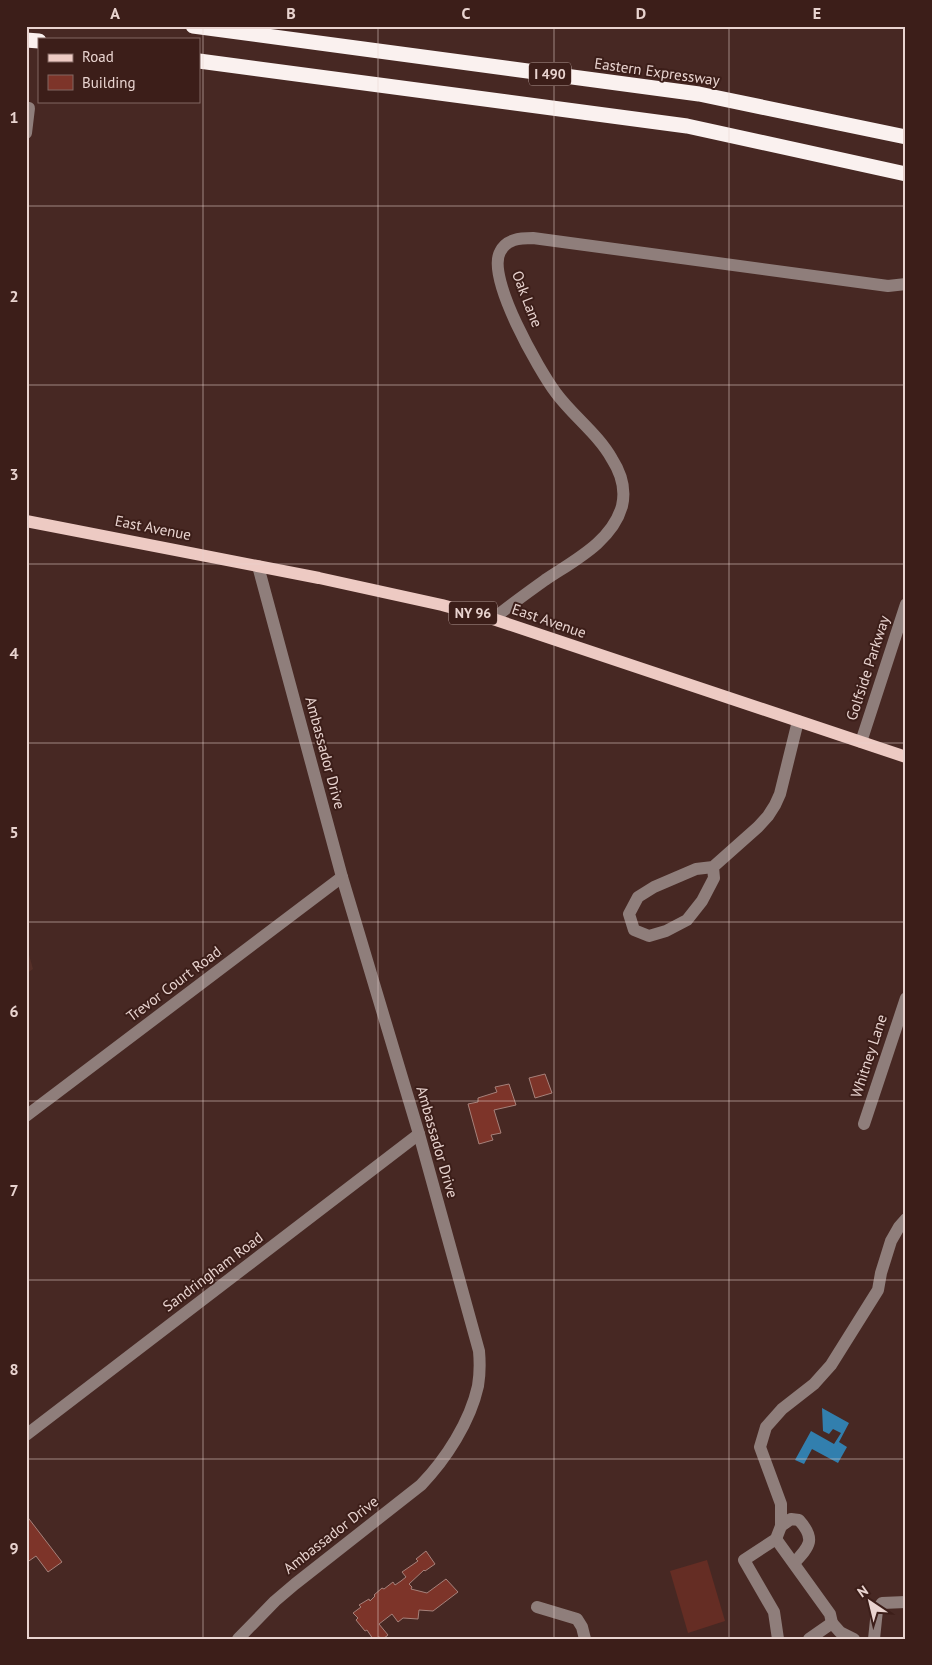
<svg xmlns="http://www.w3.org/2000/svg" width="932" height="1665" viewBox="0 0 932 1665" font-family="'PT Sans',sans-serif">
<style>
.built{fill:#552f28}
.green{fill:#652d24}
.water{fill:#327fae}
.building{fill:#7d3429;stroke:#a6817a}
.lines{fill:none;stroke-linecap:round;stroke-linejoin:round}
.minor{stroke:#8f7e7b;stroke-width:12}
.major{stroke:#edcac3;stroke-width:12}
.highway{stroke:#faf1ef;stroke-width:15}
.grid{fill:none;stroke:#e9d4d0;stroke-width:1;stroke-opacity:0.55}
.labels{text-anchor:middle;stroke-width:4;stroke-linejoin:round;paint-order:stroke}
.shield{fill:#3c1e19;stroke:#b59d99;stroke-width:1}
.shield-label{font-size:14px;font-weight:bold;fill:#e9d4d0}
.street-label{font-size:15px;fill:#e9d4d0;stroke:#3c1e19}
.neatline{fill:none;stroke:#e9d4d0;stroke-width:2}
.grid-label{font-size:16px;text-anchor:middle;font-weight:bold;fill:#e9d4d0}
</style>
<rect width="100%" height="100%" fill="#472823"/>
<!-- built -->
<path class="built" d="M26,944L33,969L26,974Z"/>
<!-- green -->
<path class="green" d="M707,1560L725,1621L688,1633L670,1571Z"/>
<!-- water -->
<path class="water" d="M822,1408L849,1423L839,1442L847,1447L838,1463L812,1449L804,1464L795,1460L811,1431L834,1444L841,1433L833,1429L829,1434L823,1431Z"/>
<!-- building -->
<g class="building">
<path d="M545,1074L552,1093L535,1098L529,1078Z"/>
<path d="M509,1084L516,1105L494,1110L501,1133L491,1135L493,1140L479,1144L468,1104L478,1102V1098L497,1092L495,1087Z"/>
<path d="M26,1515L62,1562L48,1572L36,1556L26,1563Z"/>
<path d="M426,1551L435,1564L425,1571L424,1570L409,1584L412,1587L411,1589L427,1593L446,1579L458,1592L433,1611L419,1610L418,1619L403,1618L398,1622L392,1614L379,1624L388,1635L383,1639L379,1637L373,1639L367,1630L365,1631L356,1620L358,1618L353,1613L361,1607L359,1605L369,1599L370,1601L375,1596L374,1595L382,1588L384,1589L393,1582L395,1585L401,1581L406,1577L402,1572L418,1561L416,1559Z"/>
</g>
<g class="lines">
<!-- minor -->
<g class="minor">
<path d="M26,133L29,108"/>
<path d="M493,619C510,605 527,593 545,580C573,561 612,542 622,506C626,489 621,473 612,459C598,434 573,416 556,393C539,370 486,278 500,252C506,239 520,238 533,238L888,286L906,284"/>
<path d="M861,742L906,604"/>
<path d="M713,867L714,878L702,901L687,920L666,931L649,936L634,930L629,914L638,897L654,887L696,869L713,867L758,827L768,816L775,805L780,794L798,721"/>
<path d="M26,1116L342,877"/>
<path d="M864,1124L906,998"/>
<path d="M26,1435L419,1134"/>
<path d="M781,1526L791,1519L799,1520C816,1539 810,1546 794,1563"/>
<path d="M776,1539L830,1614L832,1623"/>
<path d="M537,1607L577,1619L582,1627L585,1639"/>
<path d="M238,1639L275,1601L295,1584L421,1485C446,1459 470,1422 478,1386C480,1374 480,1362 479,1351L419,1134L342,877L258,566"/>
<path d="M778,1639L774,1612L744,1560L776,1539L781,1526V1504L760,1447L766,1427L782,1409L814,1384L831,1365L878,1290L881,1273L891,1241L899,1227L906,1219"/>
<path d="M809,1639L832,1623L840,1632L854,1639"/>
<path d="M874,1639L877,1610L882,1603L906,1602"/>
</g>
<!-- major -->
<path class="major" d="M26,521L319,578L442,605L493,619L906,757"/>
<!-- highway -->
<g class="highway">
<path d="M193,26L699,94L906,137"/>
<path d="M26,40L39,41"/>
<path d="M199,61L687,126L906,174"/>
</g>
</g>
<!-- grid -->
<path class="grid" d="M203,26V1639M378,26V1639M554,26V1639M729,26V1639M26,206H906M26,385H906M26,564H906M26,743H906M26,922H906M26,1101H906M26,1280H906M26,1459H906"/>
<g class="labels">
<!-- shield labels -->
<g class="shield">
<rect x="529" y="62.5" width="42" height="23" rx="4"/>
<rect x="449" y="601.5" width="48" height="23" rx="4"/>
</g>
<g class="shield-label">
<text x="550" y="79">I 490</text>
<text x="473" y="618">NY 96</text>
</g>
<!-- street labels -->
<g class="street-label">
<text transform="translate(657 72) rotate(8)" y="5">Eastern Expressway</text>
<text transform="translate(527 299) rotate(69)" y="5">Oak Lane</text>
<text transform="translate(153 528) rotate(11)" y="5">East Avenue</text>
<text transform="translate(549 621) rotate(19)" y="5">East Avenue</text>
<text transform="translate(868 668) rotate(-72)" y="5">Golfside Parkway</text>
<text transform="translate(325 753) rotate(75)" y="5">Ambassador Drive</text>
<text transform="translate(174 984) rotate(-37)" y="5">Trevor Court Road</text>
<text transform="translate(869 1056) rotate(-72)" y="5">Whitney Lane</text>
<text transform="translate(437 1142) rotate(74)" y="5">Ambassador Drive</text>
<text transform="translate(213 1272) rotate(-37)" y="5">Sandringham Road</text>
<text transform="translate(331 1535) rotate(-38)" y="5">Ambassador Drive</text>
</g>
</g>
<!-- border -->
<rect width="932" height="1665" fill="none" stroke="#3c1e19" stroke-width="55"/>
<!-- legend -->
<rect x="38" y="38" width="162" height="65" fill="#3c1e19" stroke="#816762"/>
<rect x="48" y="54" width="25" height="8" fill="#edcac3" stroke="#816762"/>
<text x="82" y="62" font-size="15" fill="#e9d4d0">Road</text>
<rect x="48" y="75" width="25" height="15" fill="#7d3429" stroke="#816762"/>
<text x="82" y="88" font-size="15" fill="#e9d4d0">Building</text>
<!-- north arrow -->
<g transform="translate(870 1602) rotate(325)" stroke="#3c1e19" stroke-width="4" paint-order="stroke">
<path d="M0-4L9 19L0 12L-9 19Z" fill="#e9d4d0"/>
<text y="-8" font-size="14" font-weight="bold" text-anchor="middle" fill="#e9d4d0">N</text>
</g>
<rect x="28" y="28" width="876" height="1610" class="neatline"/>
<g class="grid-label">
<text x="115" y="19">A</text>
<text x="291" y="19">B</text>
<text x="466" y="19">C</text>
<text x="641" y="19">D</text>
<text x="817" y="19">E</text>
<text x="14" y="123">1</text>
<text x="14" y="302">2</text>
<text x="14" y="480">3</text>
<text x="14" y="659">4</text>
<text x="14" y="838">5</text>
<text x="14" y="1017">6</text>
<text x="14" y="1196">7</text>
<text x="14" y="1375">8</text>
<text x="14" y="1554">9</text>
</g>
</svg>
